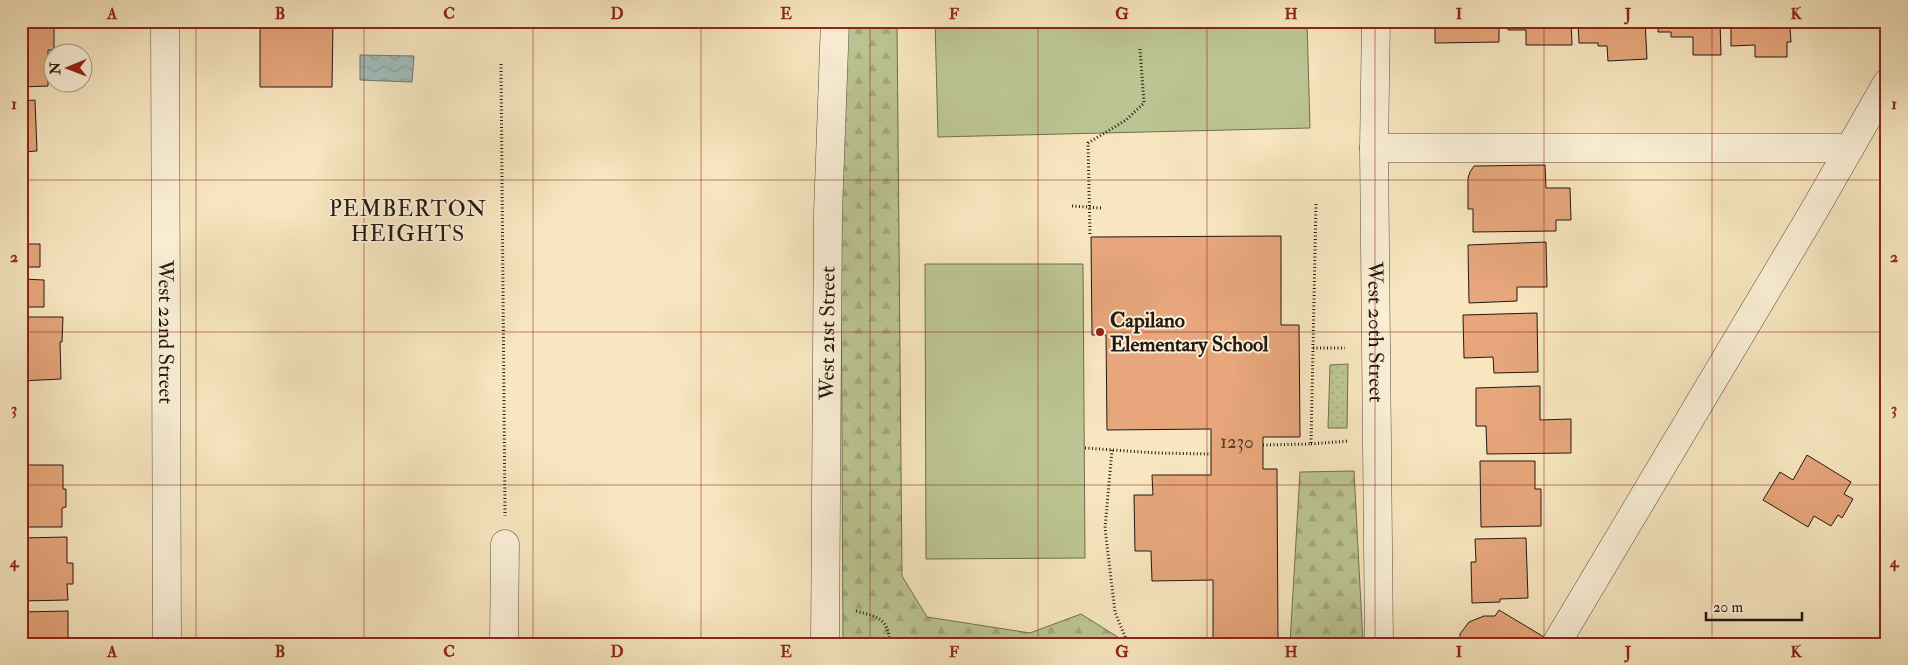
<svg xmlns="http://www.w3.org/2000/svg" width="1908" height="665" viewBox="0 0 1908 665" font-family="'IM FELL Double Pica',serif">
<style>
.grass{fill:url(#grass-dots);stroke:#706e52}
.forest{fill:url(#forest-firs);stroke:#706e52}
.pitch{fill:#bcc593;stroke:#706e52}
.water{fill:url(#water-waves);stroke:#6f7b78}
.building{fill:#e7a67b;stroke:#241812}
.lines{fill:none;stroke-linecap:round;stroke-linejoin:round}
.minor-casing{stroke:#594c3e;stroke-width:29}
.path{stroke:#241812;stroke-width:3;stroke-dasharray:1 2.5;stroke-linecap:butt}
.minor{stroke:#faefd6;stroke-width:28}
.grid{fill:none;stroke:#8f2418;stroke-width:1;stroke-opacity:0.55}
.poi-dot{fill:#8f2418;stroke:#faefd6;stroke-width:2}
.labels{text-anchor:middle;stroke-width:4;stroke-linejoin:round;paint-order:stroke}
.number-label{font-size:19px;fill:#553c2c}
.poi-label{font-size:21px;font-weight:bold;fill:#241812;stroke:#faefd6;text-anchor:start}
.street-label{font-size:21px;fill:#241812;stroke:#faefd6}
.neighbourhood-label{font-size:22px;letter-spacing:1px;fill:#241812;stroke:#faefd6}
.neatline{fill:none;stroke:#8f2418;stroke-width:2}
.grid-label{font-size:16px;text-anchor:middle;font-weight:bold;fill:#8f2418}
</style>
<defs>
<pattern id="grass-dots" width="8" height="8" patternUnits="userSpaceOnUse" patternTransform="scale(1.25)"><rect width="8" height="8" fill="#bcc593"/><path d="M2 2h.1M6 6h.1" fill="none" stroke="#a1a87e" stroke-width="1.8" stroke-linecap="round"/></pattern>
<pattern id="forest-firs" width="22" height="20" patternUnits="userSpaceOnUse" patternTransform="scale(1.25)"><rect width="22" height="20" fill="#bcc593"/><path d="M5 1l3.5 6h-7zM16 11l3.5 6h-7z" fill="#a1a87e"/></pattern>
<pattern id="water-waves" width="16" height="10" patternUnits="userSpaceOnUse" patternTransform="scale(1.25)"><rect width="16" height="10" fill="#a1bdbc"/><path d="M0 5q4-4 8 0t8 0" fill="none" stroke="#8aa2a1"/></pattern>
</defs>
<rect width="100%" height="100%" fill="#f7e6c0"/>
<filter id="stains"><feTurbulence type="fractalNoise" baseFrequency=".004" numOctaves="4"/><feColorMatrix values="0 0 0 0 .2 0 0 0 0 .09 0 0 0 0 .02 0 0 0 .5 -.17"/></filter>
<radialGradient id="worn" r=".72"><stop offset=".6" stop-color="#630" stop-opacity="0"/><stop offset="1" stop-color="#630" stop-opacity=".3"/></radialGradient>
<!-- grass -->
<path class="grass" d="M1348,364L1347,428H1328L1330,365Z"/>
<!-- forest -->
<g class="forest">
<path d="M840,21H897L902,576L927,617L1030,633L1081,614L1129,644H843Z"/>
<path d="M1354,471L1363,644H1290L1300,472Z"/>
</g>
<!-- pitch -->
<g class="pitch">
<path d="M935,21H1307L1310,128L938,137Z"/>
<path d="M925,264H1083L1085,558L926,559Z"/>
</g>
<!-- water -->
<path class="water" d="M360,55L414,56L412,82L360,80Z"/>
<!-- building -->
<g class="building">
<path d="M260,21H333L332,87H260Z"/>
<path d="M1435,21H1499V42L1435,43Z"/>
<path d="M1508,21H1571L1572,45H1526V30H1508Z"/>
<path d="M1578,21H1645L1647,59L1608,61L1607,46H1598V43H1579Z"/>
<path d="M1658,21H1720L1721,55H1693V37H1671V32H1658Z"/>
<path d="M1731,21H1787V27H1790L1791,42H1787V57H1755V45L1731,46Z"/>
<path d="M21,22H54V50H48V86L21,87Z"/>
<path d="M35,100L37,151L21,152V101Z"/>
<path d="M1545,165L1546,188H1570L1571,220H1556V231L1473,232V209H1468V178L1470,172L1474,166Z"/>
<path d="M21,175H26L28,204L27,234H21Z"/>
<path d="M1281,236V325H1299L1300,437H1263V469H1277L1278,644H1213V580L1152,581L1151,551H1135L1134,495H1153L1152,475H1211V429L1107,430L1106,335H1092L1091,237Z"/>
<path d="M1546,242L1547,287H1517V301L1469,303L1468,245Z"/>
<path d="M21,244H40V267H21L22,279L44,280V307H21Z"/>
<path d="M1537,313L1538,372L1494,373L1493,357L1464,358L1463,315Z"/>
<path d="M21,317H63L62,342H60L61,379L21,381Z"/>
<path d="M1540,386V420L1571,419V453L1487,454L1486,426H1476V388Z"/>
<path d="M1807,455L1851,482L1844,494L1853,499L1842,518L1838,515L1831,526L1814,516L1808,527L1763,500L1780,472L1793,480Z"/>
<path d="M1480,461H1535V489H1541V526L1481,527Z"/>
<path d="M21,465H63V489H66V507L62,508V527H21Z"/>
<path d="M67,537V563H73V584H67L68,600L21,601V538Z"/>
<path d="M1526,538L1528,598L1500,599V602L1472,603L1471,562H1476L1475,539Z"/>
<path d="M1499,610L1544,637L1540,644H1460V634L1469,622L1484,616H1495Z"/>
<path d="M68,611V644H21V612Z"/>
</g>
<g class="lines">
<defs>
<g id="minor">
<path id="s1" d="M165,21L167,644"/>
<path id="s2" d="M1376,21L1374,148L1379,644"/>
<path d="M1374,148H1850"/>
<path d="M504,644L505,544"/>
<path id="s3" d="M825,644L828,213L835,21"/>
<path d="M1556,644L1815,209L1887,83"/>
</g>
</defs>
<!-- minor casing -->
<use href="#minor" class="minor-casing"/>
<!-- path -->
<g class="path">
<path d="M501,64L505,516"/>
<path d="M1072,206L1101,208"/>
<path d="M1090,234L1088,143L1126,120L1144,103L1140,49"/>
<path d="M1313,348H1345"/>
<path d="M1311,444L1348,441"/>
<path d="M1263,445L1311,444L1316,203"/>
<path d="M1085,448L1157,453L1211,454"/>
<path d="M1112,450L1105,528L1115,612L1128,644"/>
<path d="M856,611C878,617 888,618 890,644"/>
</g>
<!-- minor -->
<use href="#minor" class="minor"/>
</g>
<!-- grid -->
<path class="grid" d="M196,21V644M364,21V644M533,21V644M701,21V644M870,21V644M1038,21V644M1207,21V644M1375,21V644M1544,21V644M1712,21V644M21,180H1887M21,332H1887M21,485H1887"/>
<!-- markers -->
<circle class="poi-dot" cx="1100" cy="332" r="5"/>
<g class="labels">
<!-- number labels -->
<g class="number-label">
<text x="1237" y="448">1230</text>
</g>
<!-- poi labels -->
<g class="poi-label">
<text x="1110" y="327">Capilano<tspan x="1110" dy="24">Elementary School</tspan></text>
</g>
<!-- street labels -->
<g class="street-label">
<text dy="7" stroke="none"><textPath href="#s1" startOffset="311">West 22nd Street</textPath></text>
<text dy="7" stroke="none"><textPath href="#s3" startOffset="311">West 21st Street</textPath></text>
<text dy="7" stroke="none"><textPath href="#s2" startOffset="311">West 20th Street</textPath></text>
</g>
<!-- neighbourhood labels -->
<g class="neighbourhood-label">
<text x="408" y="216">PEMBERTON<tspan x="408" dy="25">HEIGHTS</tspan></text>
</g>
</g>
<!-- margin -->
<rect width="1908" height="665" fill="none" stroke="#f7e6c0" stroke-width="55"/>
<!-- north arrow -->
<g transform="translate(68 68) rotate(269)"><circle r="24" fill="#faefd6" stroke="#a49988"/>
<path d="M0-4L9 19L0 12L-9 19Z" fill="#8f2418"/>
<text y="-8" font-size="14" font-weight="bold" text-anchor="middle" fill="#241812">N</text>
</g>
<!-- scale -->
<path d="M1706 612v8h96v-8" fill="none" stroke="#241812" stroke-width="2.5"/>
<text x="1713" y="612" font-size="15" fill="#241812" stroke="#faefd6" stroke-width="4" paint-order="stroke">20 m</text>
<rect x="28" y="28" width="1852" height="610" class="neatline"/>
<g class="grid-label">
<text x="112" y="19">A</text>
<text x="280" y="19">B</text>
<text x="449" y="19">C</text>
<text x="617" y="19">D</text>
<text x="786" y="19">E</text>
<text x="954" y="19">F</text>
<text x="1122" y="19">G</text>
<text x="1291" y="19">H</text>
<text x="1459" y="19">I</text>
<text x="1628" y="19">J</text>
<text x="1796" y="19">K</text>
<text x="14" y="109">1</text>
<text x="1894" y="109">1</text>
<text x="14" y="262">2</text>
<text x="1894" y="262">2</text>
<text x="14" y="414">3</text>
<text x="1894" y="414">3</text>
<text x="14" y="567">4</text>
<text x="1894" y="567">4</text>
<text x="112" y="657">A</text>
<text x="280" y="657">B</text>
<text x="449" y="657">C</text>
<text x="617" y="657">D</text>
<text x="786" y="657">E</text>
<text x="954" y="657">F</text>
<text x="1122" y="657">G</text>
<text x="1291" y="657">H</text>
<text x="1459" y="657">I</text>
<text x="1628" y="657">J</text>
<text x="1796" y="657">K</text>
</g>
<rect width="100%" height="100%" filter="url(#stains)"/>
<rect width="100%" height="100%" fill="url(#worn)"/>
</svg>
